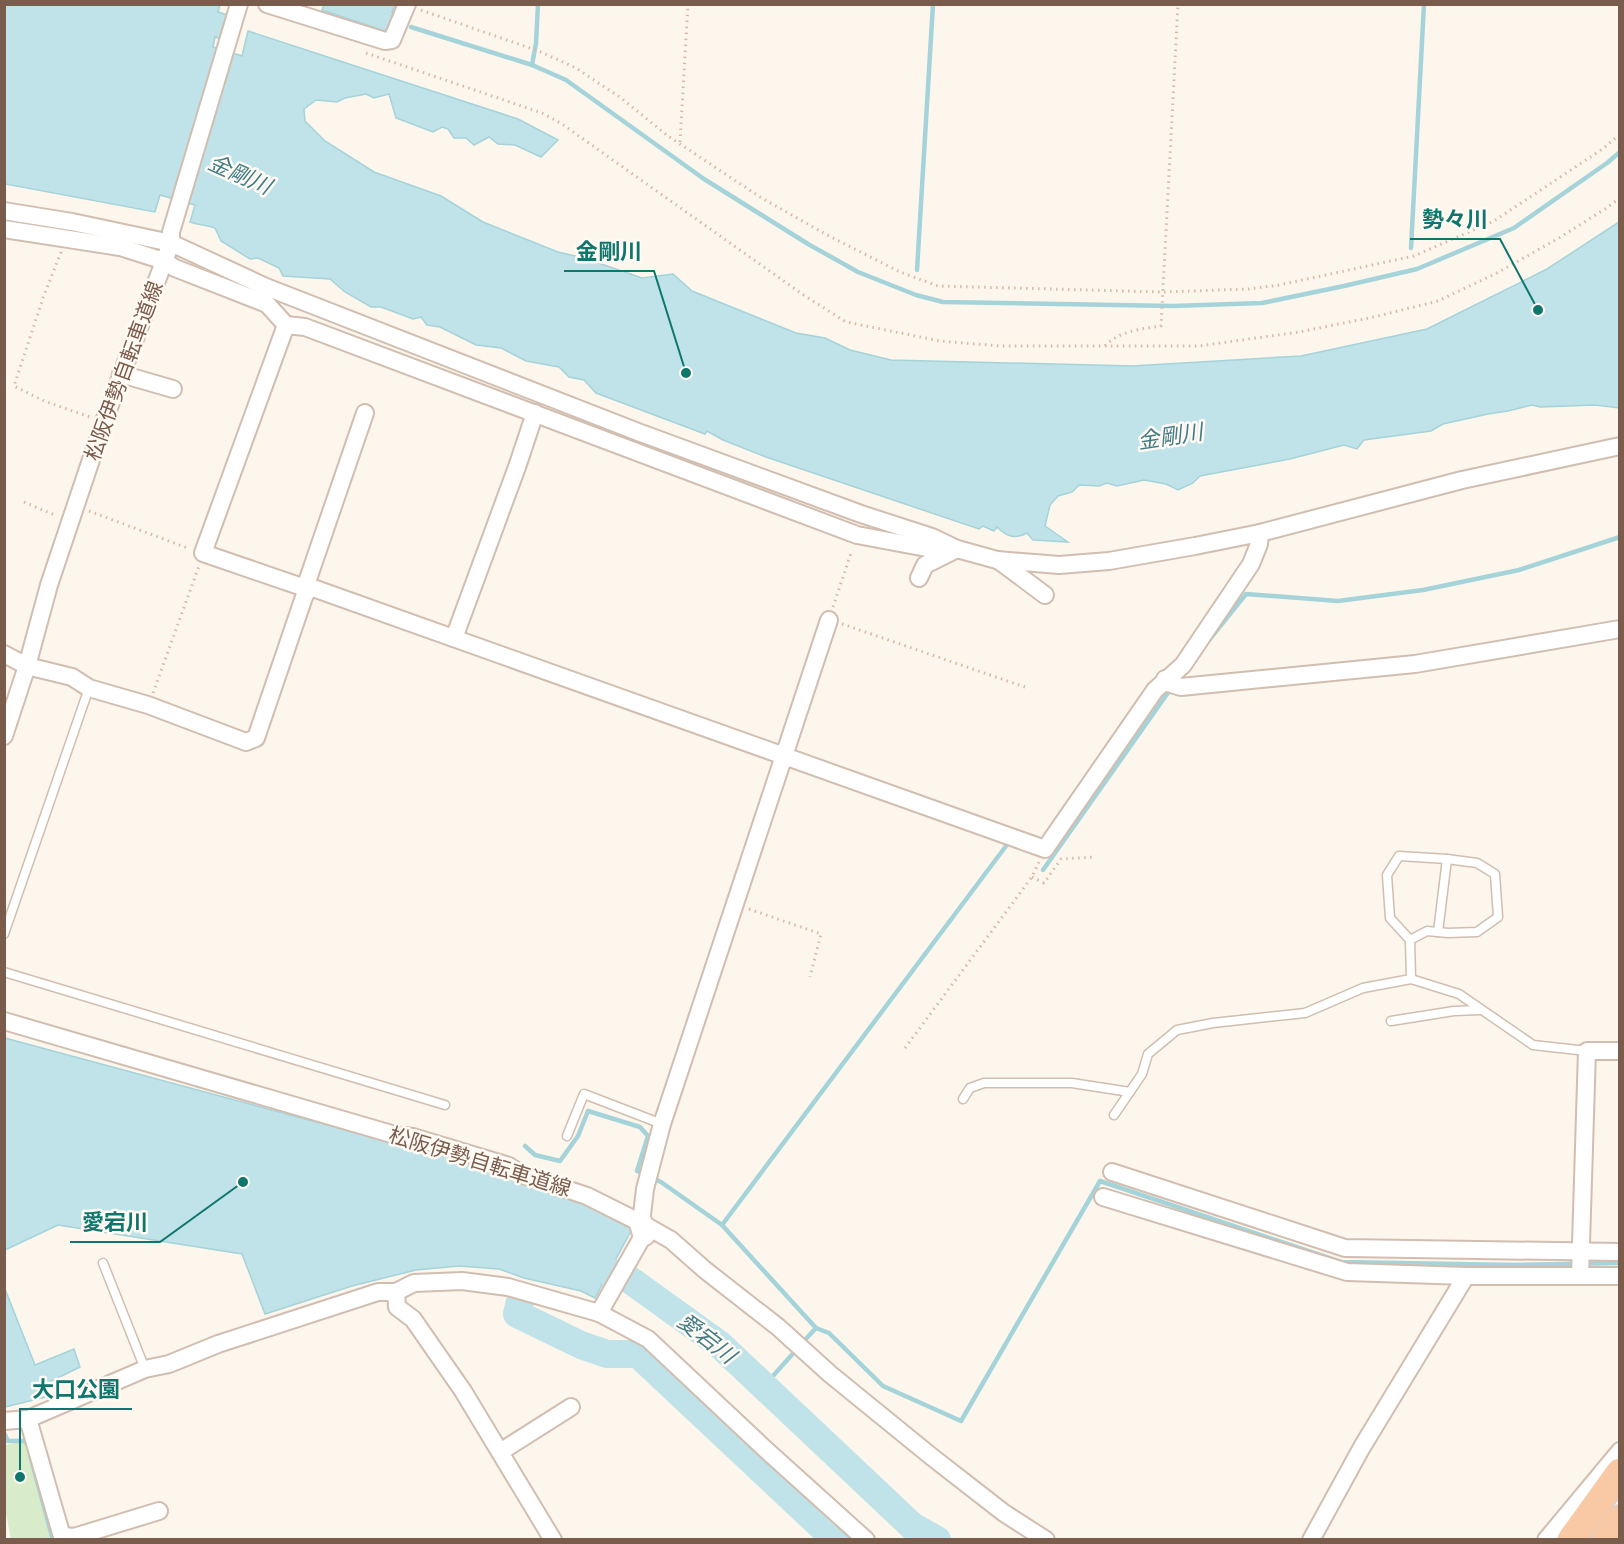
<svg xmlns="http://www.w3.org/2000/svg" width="1624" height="1544" viewBox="0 0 1624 1544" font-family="Montserrat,'Noto Sans JP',sans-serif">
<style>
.green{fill:#d8ecc9}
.water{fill:#bfe3e8;stroke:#a5d3da;stroke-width:1.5}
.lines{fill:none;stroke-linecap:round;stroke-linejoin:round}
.stream{stroke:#a5d3da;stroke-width:4.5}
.river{stroke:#bfe3e8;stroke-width:28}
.service-casing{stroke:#d1beb0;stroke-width:11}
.minor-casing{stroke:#d1beb0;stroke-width:20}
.secondary-casing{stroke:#d6c0b0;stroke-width:26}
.trunk-casing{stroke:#dad1cd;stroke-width:30}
.path{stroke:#d9b8a5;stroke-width:3;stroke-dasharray:1.5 4.5;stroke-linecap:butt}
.service{stroke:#fff;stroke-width:8}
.minor{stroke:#fff;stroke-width:16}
.secondary{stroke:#fff;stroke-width:22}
.trunk{stroke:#f9c8a4;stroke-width:27}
.labels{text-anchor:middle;stroke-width:5;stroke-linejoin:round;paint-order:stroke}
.street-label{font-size:21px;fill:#7a5c4d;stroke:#fffaf3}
.water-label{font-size:22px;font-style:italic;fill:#437c86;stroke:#fffaf3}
.leader{fill:none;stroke:#0f766e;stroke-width:2}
.callout-dot{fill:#0f766e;stroke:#fffaf3;stroke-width:2}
.callout-label{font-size:22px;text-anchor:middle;font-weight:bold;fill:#0f766e;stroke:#fffaf3;stroke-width:5;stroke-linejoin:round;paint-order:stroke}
</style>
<rect width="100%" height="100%" fill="#fdf6ec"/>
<!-- green -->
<path class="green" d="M25,1441L51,1539H11L5,1509V1445Z"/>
<!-- water -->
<g class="water">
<path d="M4,5H220L218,12L228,15L222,39L215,37L213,47L242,56L248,31L518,119L558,140L541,157L515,145L498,144L489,137L474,145L466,138H454L448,129L442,127L433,132L396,118L389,94L374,98L366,94L345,98L337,102L316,100L304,109L305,121L325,141L374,172L441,196L483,222L558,252L584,258L642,278L673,274L692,291L796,333L825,338L850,350L891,360L1132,366L1301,356L1427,329L1547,269L1619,222V408L1595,405L1540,407L1532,405L1508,411L1488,414L1443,424L1431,431L1364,440L1357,449L1344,445L1290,459L1200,476L1193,483L1178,490L1166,484L1144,480L1117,486L1107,483L1099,486L1079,485L1072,492L1058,496L1050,505L1045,526L1068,542L1033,540L1027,533C1015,540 1006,536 997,527L994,531L983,526L979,529L766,457L723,440L707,431L705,434L596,393L584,380L569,377L559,367L526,361L501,348L476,345L440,327L427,325L421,317L413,319L381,307H371L345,292L330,279L283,276L279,268L258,258L250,259L221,241L215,228C206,225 198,225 190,222L195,205L160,195L155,212L5,184Z"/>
<path d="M324,5H395L392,12L399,14L385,31L322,10Z"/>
<path d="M5,1038L501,1172L584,1204L632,1229L595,1298L581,1291L524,1278L499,1269L459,1266L416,1270L352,1286L265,1314L242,1254L58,1225L5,1250Z"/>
<path d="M5,1289L35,1365L74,1349L80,1367L45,1384L50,1396L5,1407Z"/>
</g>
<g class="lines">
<!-- stream -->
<g class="stream">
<path d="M411,27L532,65L566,80L704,179L808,244L858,272L916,295L943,302L1173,306L1262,303L1344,286L1417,269L1514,228L1607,163L1620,152"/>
<path d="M532,65L536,43L538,4"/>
<path d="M1411,248L1424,4"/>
<path d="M917,270L933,4"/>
<path d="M1209,640L1246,594L1338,601L1423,590L1519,570L1620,537"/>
<path d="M1043,870L1172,687"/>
<path d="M525,1146L535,1155L560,1161L578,1136L588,1111L640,1127L648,1136L637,1171L645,1174"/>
<path d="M652,1178L661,1182L722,1225L1006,846"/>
<path d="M722,1225L816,1328"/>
<path d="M802,1343L816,1328L829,1333L883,1386L961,1421L1100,1181L1341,1262L1515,1265L1620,1263"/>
<path d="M764,1386L797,1349"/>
<path d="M4,1433L8,1441H26L27,1444"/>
<path d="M30,1455L53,1540"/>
</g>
<!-- river -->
<g class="river">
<path d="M573,1257L630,1280L719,1344L912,1526L937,1540"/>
<path d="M520,1301L517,1314L581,1345L607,1354H638L836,1540"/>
</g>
<defs>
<g id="service">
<path d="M1438,932L1447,859"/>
<path d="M4,934L89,688"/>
<path d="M1410,940L1427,931L1448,933L1477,932L1498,917L1495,874L1477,863L1447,859L1399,856L1387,875L1390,918L1410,940L1411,979"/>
<path d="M4,972L445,1105"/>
<path d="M1391,1021L1454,1011L1480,1010"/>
<path d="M963,1099L970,1088L984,1083H1072L1130,1092"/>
<path d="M1114,1115L1142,1074L1148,1054L1177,1030L1213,1023L1305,1013L1363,988L1411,979L1459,994L1533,1045L1587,1051"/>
<path d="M567,1136L584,1094L662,1124"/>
<path d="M103,1263L145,1369"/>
</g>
<g id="minor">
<path d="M267,4L385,41L392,40L407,4"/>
<path d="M4,211L72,222L171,243L266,287L638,432L861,514L932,537L957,549L997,560L1059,565L1109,561L1195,546L1260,533L1462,480L1620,446"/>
<path d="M4,229L120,247L164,261L175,268L267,304L286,325L305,327L857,535L937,550L957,549L925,565L919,578"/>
<path d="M286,325L203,553L308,589L307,582L365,413"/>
<path d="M121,374L173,389"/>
<path d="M998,560L1045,595"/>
<path d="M454,638L517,467L535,413"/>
<path d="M4,654L27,666L72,677L89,688L148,705L246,742L256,738L304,597L308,589L313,588L1045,849L1155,690L1183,665L1251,564L1259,544L1260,533"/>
<path d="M1165,679L1168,683L1181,687L1415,664L1620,629"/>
<path d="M4,736L27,666L49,585L104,421L171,243V232L239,4"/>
<path d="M4,1021L395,1135L413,1137L509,1166L521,1174L587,1196L641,1223L671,1240L705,1270L778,1327L830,1374L932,1457L1004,1513L1046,1540"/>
<path d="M1112,1172L1345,1248L1620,1252"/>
<path d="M1103,1197L1347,1272L1466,1276"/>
<path d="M641,1223L645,1189L662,1124L829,620"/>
<path d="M1580,1276H1620"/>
<path d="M396,1292L397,1307L413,1319L463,1391L553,1540"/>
<path d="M599,1313L644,1234"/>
<path d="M4,1421L28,1419"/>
<path d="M500,1452L571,1407"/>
<path d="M63,1536L74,1537L159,1511"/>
<path d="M63,1540L28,1419L145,1369L169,1364L218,1344L378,1292H396L414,1283L462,1281L508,1287L599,1313L648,1339L764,1448L866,1540"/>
<path d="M1311,1540L1362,1447L1466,1276H1580L1587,1051H1620"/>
<path d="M1546,1540L1620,1451"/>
</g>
<path id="secondary" d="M641,1223L644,1234"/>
<g id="trunk">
<path d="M1571,1540L1620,1472"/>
<path d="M1605,1540L1620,1519"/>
</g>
</defs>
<!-- service casing -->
<use href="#service" class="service-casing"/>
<!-- minor casing -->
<use href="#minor" class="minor-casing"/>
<!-- secondary casing -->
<use href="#secondary" class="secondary-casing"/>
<!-- trunk casing -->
<use href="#trunk" class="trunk-casing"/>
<!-- path -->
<g class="path">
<path d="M421,10L541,52L576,68L621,98L668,136L760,197L829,236L900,272L938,286L1163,292L1249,289L1279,285L1414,256L1494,221L1604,148L1620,134"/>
<path d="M366,53L542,113L562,124L802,294L846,322L940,341L1000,346H1199L1299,332L1374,317L1438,301L1495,274L1559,238L1605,209L1620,198"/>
<path d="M680,142L688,4"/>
<path d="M61,252L43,298L14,386L44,401L90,417"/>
<path d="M1105,346C1119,331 1141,329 1161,326L1178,4"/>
<path d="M24,502L57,516"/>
<path d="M89,511L190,549"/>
<path d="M833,607L852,550"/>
<path d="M842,624L1025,687"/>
<path d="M153,693L199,566"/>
<path d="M1032,877L1044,883L1061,859L1095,857"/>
<path d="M749,909L821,934L810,977"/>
<path d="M905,1048L1032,877L1039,862"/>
</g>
<!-- service -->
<use href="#service" class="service"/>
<!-- minor -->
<use href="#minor" class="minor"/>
<!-- secondary -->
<use href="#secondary" class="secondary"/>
<!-- trunk -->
<use href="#trunk" class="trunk"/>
</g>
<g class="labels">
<!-- street labels -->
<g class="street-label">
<text transform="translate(124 371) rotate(-70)" y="7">松阪伊勢自転車道線</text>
<text transform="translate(480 1162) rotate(17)" y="7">松阪伊勢自転車道線</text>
</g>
<!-- water labels -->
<g class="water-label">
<text transform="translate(240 174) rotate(24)" y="8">金剛川</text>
<text transform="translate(1170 436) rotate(-9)" y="8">金剛川</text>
<text transform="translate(707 1338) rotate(38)" y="8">愛宕川</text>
</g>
</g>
<!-- callouts -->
<path class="leader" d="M1538 310L1500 239H1410M686 373L654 271H564M243 1182L160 1242H70M20 1477L20 1409H132"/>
<g class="callout-dot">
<circle cx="1538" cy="310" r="6"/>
<circle cx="686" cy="373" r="6"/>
<circle cx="243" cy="1182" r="6"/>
<circle cx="20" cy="1477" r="6"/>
</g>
<g class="callout-label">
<text x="1455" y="227">勢々川</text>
<text x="609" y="259">金剛川</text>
<text x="115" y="1230">愛宕川</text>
<text x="76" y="1397">大口公園</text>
</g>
<!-- border -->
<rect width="1624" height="1544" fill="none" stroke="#7a5c4d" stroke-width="12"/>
</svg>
